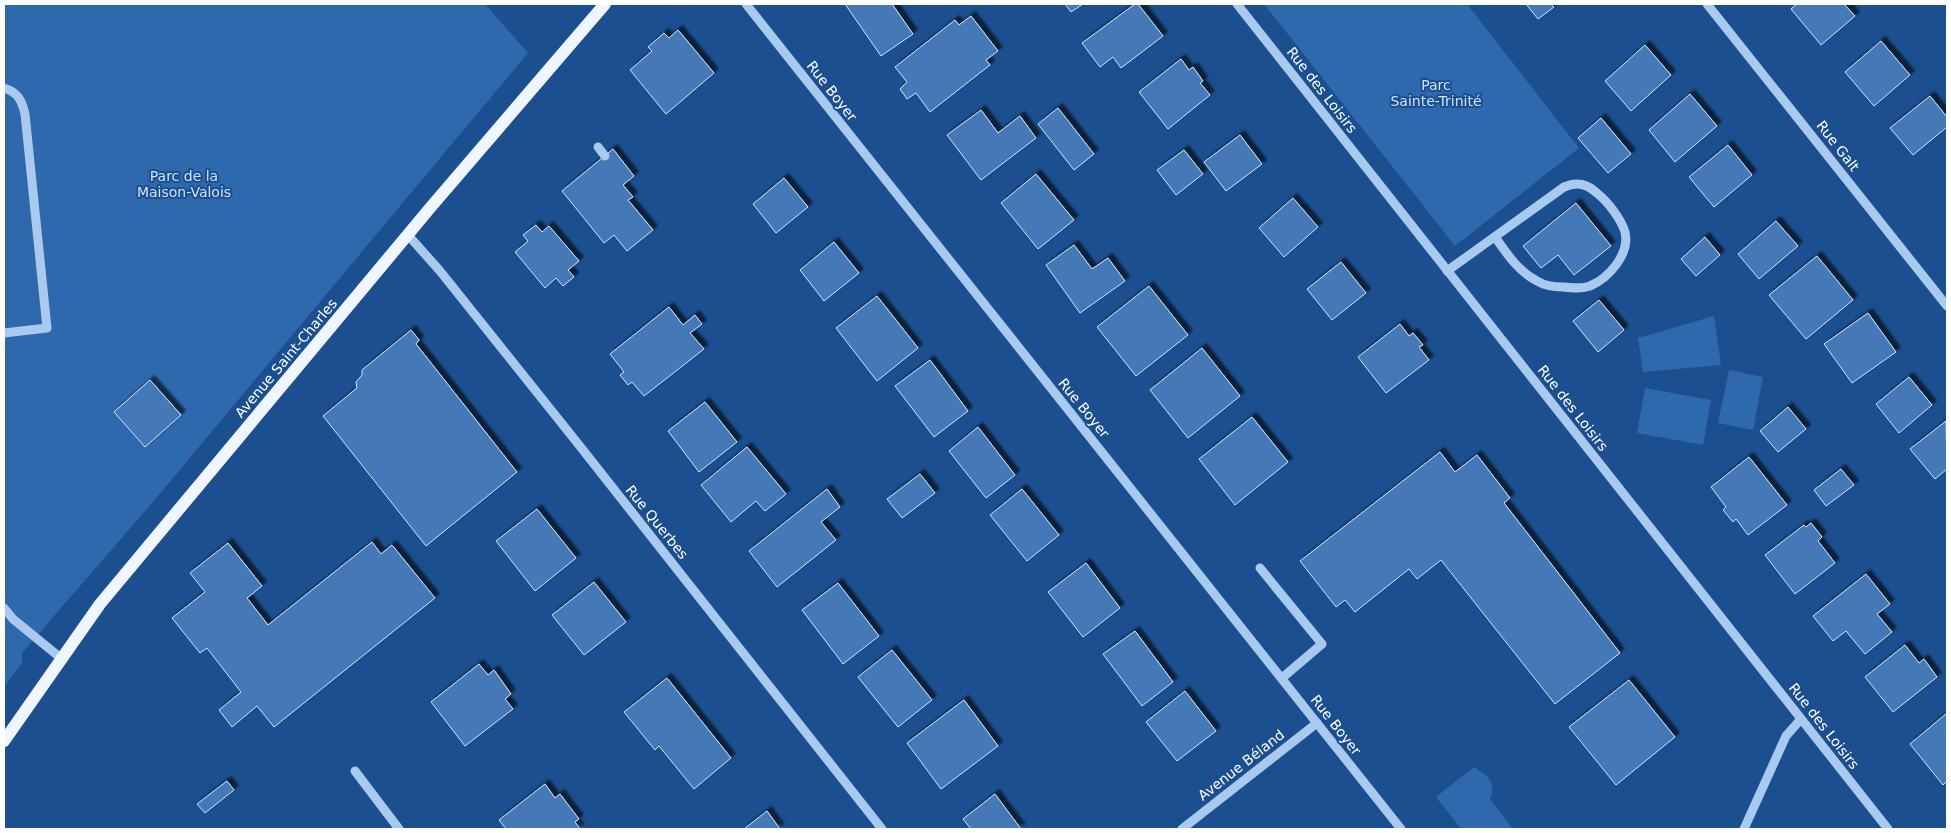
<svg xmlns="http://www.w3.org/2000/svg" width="1951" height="833" viewBox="0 0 1951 833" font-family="'DejaVu Sans',sans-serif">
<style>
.green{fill:#2e69ad}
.building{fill:#4478b7;stroke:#cfe3fa;filter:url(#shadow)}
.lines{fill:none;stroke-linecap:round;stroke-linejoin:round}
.minor{stroke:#a9c9ee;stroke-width:9}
.major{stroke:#f0f6ff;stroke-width:12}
.labels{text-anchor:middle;stroke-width:4;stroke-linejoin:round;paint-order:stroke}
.park-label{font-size:14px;fill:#cfe3fa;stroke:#1b4f8f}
.street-label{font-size:14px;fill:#fff;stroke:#1b4f8f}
</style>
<defs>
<filter id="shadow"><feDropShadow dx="4.5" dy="-4.5" stdDeviation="1" flood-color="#0009"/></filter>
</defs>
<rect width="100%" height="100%" fill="#1b4f8f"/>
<!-- green -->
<g class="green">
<path d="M4,4H485L528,53L158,496L22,653V663L4,687Z"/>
<path d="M1264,4H1467L1579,148L1455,246Z"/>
<path d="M1714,316L1721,365L1643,372L1638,338Z"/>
<path d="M1729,370L1763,377L1753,430L1718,423Z"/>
<path d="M1645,388L1711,400L1703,445L1637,433Z"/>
<path d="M1474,767C1488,775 1497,783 1490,799L1513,829H1461L1436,797Z"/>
</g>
<!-- building -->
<g class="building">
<path d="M845,4H892L913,34L881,56Z"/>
<path d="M1065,4H1083L1071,12Z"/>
<path d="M1135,4H1138L1163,36L1121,68L1113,57L1100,67L1082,43Z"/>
<path d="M1526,4H1551L1554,7L1538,19Z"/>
<path d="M1797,4H1844L1855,16L1821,45L1791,9Z"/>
<path d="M971,16L998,51L986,60L990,65L930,112L916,93L907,99L900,89L907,82L895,67L955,20L959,25Z"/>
<path d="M678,30L714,73L666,114L630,70L652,51L648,47L664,33L669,38Z"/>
<path d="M1881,41L1910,75L1874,106L1845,72Z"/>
<path d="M1645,45L1671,75L1631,111L1605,81Z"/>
<path d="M1181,59L1189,70L1193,67L1203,81L1200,83L1210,95L1168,129L1139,92Z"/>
<path d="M1690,94L1717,126L1675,162L1649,130Z"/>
<path d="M1930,96L1947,117V127L1913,155L1890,128Z"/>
<path d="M1058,108L1094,154L1074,170L1038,124Z"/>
<path d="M981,110L998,133L1020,116L1036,138L981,180L947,135Z"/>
<path d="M1601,118L1631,154L1608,173L1578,138Z"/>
<path d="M1240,135L1262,164L1226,191L1204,162Z"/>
<path d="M1728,145L1752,175L1714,207L1689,177Z"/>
<path d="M613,149L634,176L623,185L633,197L628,200L653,230L627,251L614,235L604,243L562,191Z"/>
<path d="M1184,150L1203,174L1176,195L1157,170Z"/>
<path d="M1036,174L1074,220L1038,249L1001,203Z"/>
<path d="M784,178L808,207L776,233L753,204Z"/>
<path d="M1293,198L1318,227L1284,257L1259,228Z"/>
<path d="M1576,203L1611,246L1574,275L1558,255L1541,268L1523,246Z"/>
<path d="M1776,221L1798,246L1759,279L1738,254Z"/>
<path d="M536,225L542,232L549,226L579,261L568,270L574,277L563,286L556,278L545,288L515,252L528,241L523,235Z"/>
<path d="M1705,237L1720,255L1696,276L1681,259Z"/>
<path d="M834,242L859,273L824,301L800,270Z"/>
<path d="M1074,245L1092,269L1108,258L1125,281L1080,313L1046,265Z"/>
<path d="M1817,256L1853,300L1806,339L1769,295Z"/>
<path d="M1341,262L1366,293L1332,320L1307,289Z"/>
<path d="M1149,286L1188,335L1136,376L1097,327Z"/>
<path d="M877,296L918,348L877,381L836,328Z"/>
<path d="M1599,300L1624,330L1598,352L1573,321Z"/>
<path d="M669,307L683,325L695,315L702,324L690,333L704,349L644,396L632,382L628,385L620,375L624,372L610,354Z"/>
<path d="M1868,313L1896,352L1852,383L1824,344Z"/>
<path d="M1400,324L1409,336L1413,333L1423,345L1419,347L1429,360L1386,393L1358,357Z"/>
<path d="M411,330L419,340L416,344L517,472L426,546L323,416L357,388L356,382L362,375V370Z"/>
<path d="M1202,348L1240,396L1188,438L1150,390Z"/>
<path d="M930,360L968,411L934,437L895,386Z"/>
<path d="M1909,377L1932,405L1899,433L1876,404Z"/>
<path d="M150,380L181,415L145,447L114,412Z"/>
<path d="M705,402L737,442L699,472L668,431Z"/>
<path d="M1788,407L1806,429L1778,452L1760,431Z"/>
<path d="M1252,417L1288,462L1235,505L1199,459Z"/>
<path d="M1946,421L1947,469L1935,479L1910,449Z"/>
<path d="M978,427L1015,475L986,498L949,451Z"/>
<path d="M747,447L786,494L765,511L756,501L731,522L701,485Z"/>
<path d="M1440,452L1455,472L1477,455L1510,498L1504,503L1620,653L1555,704L1441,560L1417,579L1409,569L1355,612L1345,600L1336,607L1300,561Z"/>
<path d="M1749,457L1787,505L1748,535L1736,519L1733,522L1723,510L1726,507L1711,487Z"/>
<path d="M1841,469L1854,485L1826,506L1814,490Z"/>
<path d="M920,474L935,493L902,518L887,499Z"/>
<path d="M827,489L840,507L821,522L836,540L777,587L749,551Z"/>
<path d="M1022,489L1059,535L1027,561L990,515Z"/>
<path d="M537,509L576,558L535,591L496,541Z"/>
<path d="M1811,523L1822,537L1818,541L1835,563L1795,594L1765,555L1804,525L1806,527Z"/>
<path d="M372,542L381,554L392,545L435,598L274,727L257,706L232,727L219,710L241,692L207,648L200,653L172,618L205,592L190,573L228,543L262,586L247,598L268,625Z"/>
<path d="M1086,563L1120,608L1083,637L1048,592Z"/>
<path d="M1866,574L1890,604L1877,614L1892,632L1865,654L1846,631L1833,641L1813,616Z"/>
<path d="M594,582L626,622L584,655L552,615Z"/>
<path d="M838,583L879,636L843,664L802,610Z"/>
<path d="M1135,631L1173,682L1142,706L1103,654Z"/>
<path d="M1905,645L1919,663L1924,659L1937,677L1893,712L1865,677Z"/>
<path d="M892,650L932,700L898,727L858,677Z"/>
<path d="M479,664L488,675L494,670L511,694L505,699L513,709L465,746L431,702Z"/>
<path d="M667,678L731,758L694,789L659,746L655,750L624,712Z"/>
<path d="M1629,680L1675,737L1616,785L1569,727Z"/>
<path d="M1185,691L1216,731L1177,761L1146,722Z"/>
<path d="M964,700L998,746L941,789L907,743Z"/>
<path d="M1947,713V781L1943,785L1910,744Z"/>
<path d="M227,781L234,790L205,813L197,804Z"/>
<path d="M545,784L555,798L560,794L569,806L579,819L575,822L580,829H506L499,820Z"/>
<path d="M995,794L1021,829H971L963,819Z"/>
<path d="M767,811L780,829H744Z"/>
</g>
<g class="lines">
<!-- minor -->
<g class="minor">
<path d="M746,4L1401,829"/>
<path d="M1237,4L1888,829"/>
<path d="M1707,4L1947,306"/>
<path d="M4,88C18,92 22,101 25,114L47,328L4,333"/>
<path d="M598,147L605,156"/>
<path d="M408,235L440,271L579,445L882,829"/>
<path d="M1447,271L1564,187C1578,181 1587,184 1598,194C1608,202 1621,219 1625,232C1630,254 1609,278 1590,286C1581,289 1572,288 1563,287C1554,287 1545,286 1537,281C1518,271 1507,254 1495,237"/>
<path d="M1260,568L1322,644L1282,678"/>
<path d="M4,608L13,619L62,659"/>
<path d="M355,771L399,829"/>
<path d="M1182,829L1317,723"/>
<path d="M1744,829L1786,736L1801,719"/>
</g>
<!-- major -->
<path class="major" d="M4,741L100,604L430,208L605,4"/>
</g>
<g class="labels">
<!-- park labels -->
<g class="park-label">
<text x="1436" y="90">Parc<tspan x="1436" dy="16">Sainte-Trinité</tspan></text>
<text x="184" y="181">Parc de la<tspan x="184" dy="16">Maison-Valois</tspan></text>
</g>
<!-- street labels -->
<g class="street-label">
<text transform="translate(1322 90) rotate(52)" y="5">Rue des Loisirs</text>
<text transform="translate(832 91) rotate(52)" y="5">Rue Boyer</text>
<text transform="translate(1838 146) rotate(52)" y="5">Rue Galt</text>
<text transform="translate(286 358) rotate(-50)" y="5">Avenue Saint-Charles</text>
<text transform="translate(1084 408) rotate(51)" y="5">Rue Boyer</text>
<text transform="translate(1573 408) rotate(52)" y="5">Rue des Loisirs</text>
<text transform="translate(657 522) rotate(51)" y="5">Rue Querbes</text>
<text transform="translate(1336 725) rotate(52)" y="5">Rue Boyer</text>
<text transform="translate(1824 726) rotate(52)" y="5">Rue des Loisirs</text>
<text transform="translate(1241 765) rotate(-38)" y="5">Avenue Béland</text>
</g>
</g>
<!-- border -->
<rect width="1951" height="833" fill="none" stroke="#ffffff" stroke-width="10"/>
</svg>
